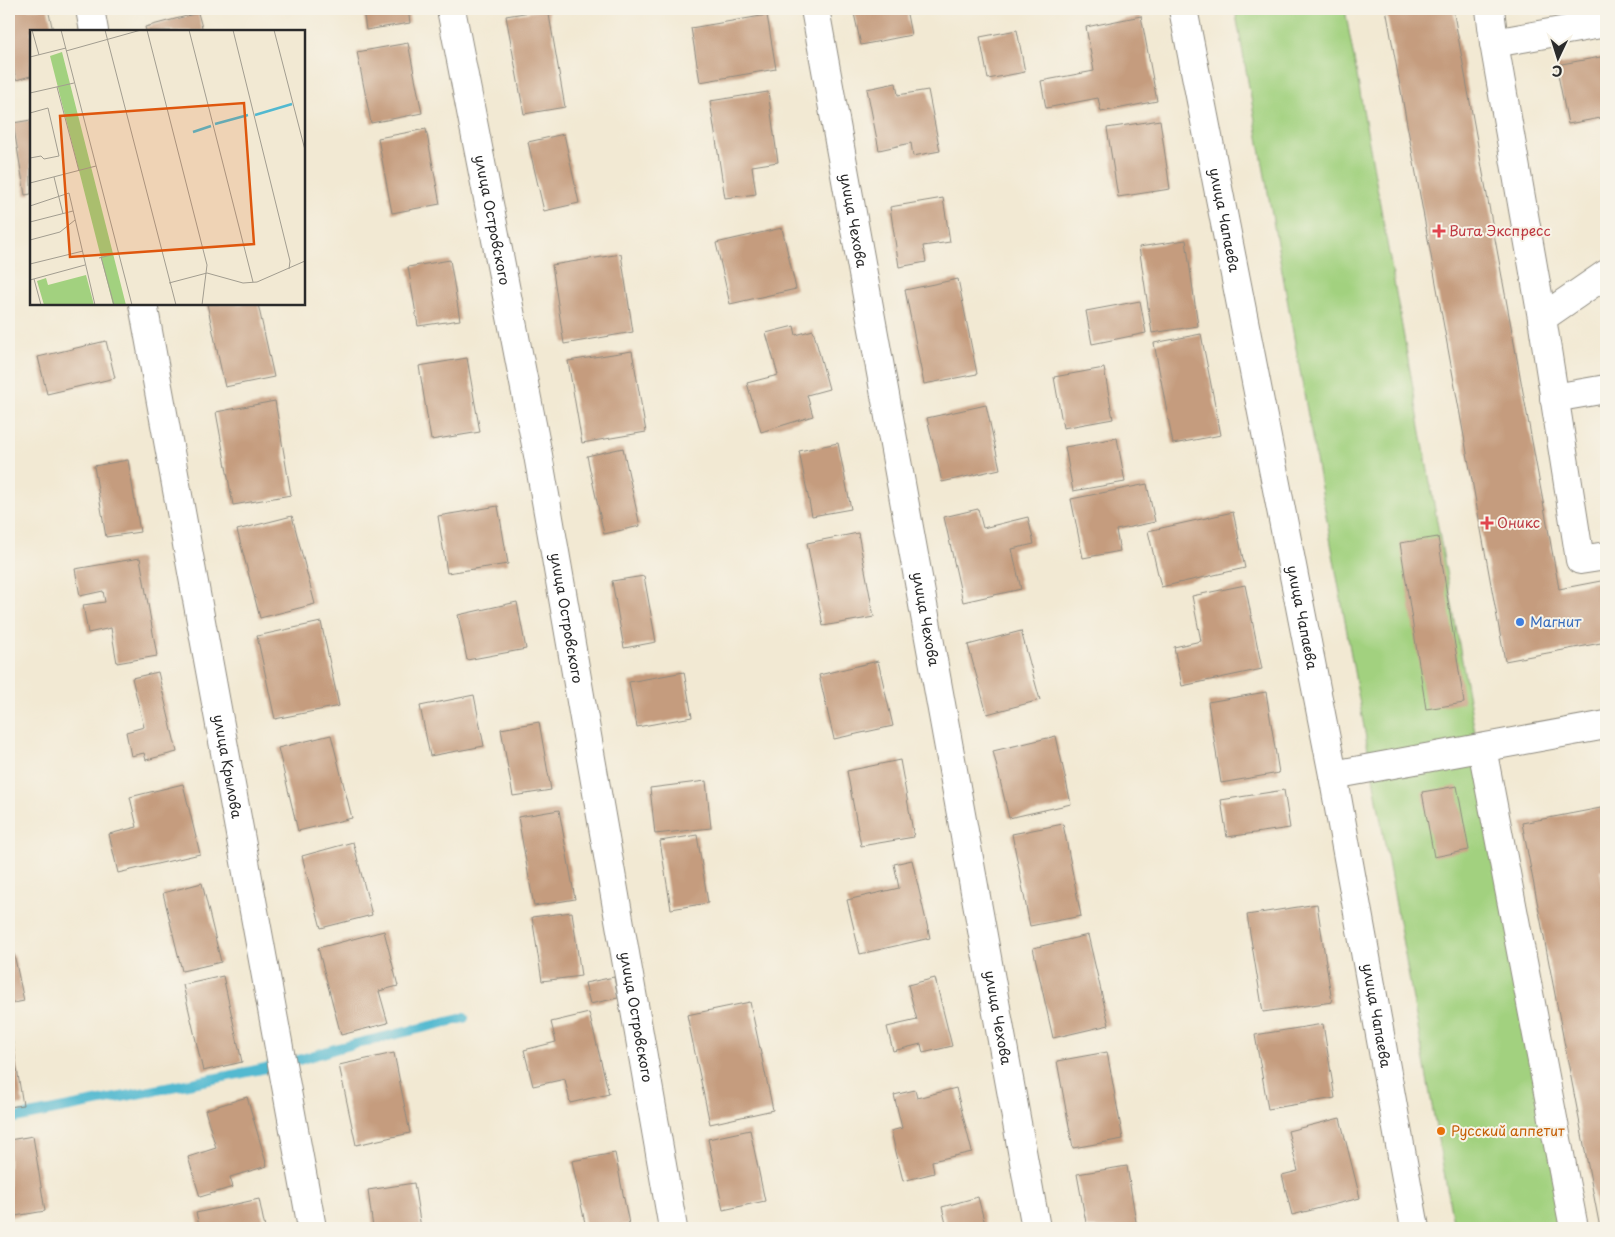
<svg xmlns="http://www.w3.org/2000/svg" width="1615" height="1237" viewBox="0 0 1615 1237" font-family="'Playpen Sans',sans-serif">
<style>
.green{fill:#a2d17f;stroke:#667e55}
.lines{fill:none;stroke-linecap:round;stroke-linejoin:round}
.stream{stroke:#52b9d0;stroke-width:10}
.building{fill:#c59c7e}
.minor-casing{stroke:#8e8a7f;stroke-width:30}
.minor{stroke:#fff;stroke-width:28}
.health-dot{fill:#e0444e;stroke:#f7f3e8;stroke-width:2}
.shop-dot{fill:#3f7fe0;stroke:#f7f3e8;stroke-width:2}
.food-dot{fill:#e8710a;stroke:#f7f3e8;stroke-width:2}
.labels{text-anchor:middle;stroke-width:4;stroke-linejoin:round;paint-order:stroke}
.street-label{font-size:14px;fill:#2b2b2b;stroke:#f7f3e8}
.health-label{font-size:14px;fill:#be3a42;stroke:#f7f3e8;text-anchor:start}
.shop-label{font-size:14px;fill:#366cbe;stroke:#f7f3e8;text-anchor:start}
.food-label{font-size:14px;fill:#c56008;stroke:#f7f3e8;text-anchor:start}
.inset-river{fill:none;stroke:#52b9d0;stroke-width:2.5}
.inset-road{fill:none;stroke:#a29d90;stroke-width:1}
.view{fill:#df570e;fill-opacity:0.15;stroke:#df570e;stroke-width:2.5}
.inset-edge{fill:none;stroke:#2b2b2b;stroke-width:2.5}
</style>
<rect width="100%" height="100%" fill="#f7f3e8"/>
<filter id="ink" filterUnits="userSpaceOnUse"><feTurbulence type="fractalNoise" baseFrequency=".02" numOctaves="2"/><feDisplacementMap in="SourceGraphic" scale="10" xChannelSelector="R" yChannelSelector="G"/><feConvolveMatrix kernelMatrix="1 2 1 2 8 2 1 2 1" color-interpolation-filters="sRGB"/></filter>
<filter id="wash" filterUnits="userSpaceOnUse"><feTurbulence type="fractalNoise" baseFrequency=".0096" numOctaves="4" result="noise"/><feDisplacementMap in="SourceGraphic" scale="20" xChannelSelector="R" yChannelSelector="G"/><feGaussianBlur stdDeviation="1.12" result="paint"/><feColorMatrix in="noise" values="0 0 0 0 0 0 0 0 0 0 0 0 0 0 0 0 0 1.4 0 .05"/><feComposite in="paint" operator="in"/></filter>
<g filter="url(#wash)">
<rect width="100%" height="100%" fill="#f2e9d3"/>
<!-- green -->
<path class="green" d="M1235,9H1345L1564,1228H1454Z"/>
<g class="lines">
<!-- stream -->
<path class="stream" d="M9,1119L238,1074L289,1063L338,1048L464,1018"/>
</g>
<g id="blocks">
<!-- building -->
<g class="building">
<path d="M9,9H48L53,31H31V76L16,80L9,47Z"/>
<path d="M363,9H408L410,23L366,30Z"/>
<path d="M548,9L565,107L524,114L506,16Z"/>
<path d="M853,9H906L911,35L861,45Z"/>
<path d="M1386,9H1453L1559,589L1606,580V642L1505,661Z"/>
<path d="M198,13L203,31H146L145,27Z"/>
<path d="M767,15L776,69L700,82L691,28Z"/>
<path d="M1141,16L1157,101L1101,112L1098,98L1046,108L1041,81L1094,71L1086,27Z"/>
<path d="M1017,30L1025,72L988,79L980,37Z"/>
<path d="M408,43L422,113L371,123L357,52Z"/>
<path d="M1606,56V117L1568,124L1556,65Z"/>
<path d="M896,83L898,95L928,90L940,151L913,156L911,143L879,150L867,89Z"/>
<path d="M768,92L778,162L752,166L756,194L725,198L710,101Z"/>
<path d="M31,120V194L25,195L13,123Z"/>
<path d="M1160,120L1170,189L1118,197L1107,128Z"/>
<path d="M426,129L440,204L392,213L378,138Z"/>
<path d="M564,134L579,203L544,211L528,142Z"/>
<path d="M943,198L950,242L923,246L926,262L899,267L890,207Z"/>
<path d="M782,228L796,289L730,304L716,243Z"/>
<path d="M1186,240L1198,326L1152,333L1139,247Z"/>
<path d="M621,254L633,332L564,344L552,265Z"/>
<path d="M450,260L460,320L418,326L408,267Z"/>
<path d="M958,279L977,374L924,384L905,290Z"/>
<path d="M1140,301L1146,333L1092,344L1086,311Z"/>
<path d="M207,304H258L274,377L225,387Z"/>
<path d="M794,326L796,335L813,330L829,389L807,395L813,416L761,432L747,383L778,375L766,333Z"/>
<path d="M1201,334L1221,435L1173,444L1154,343Z"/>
<path d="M106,341L115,378L47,394L38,357Z"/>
<path d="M632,351L646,432L582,443L568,361Z"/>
<path d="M467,358L480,432L431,440L419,366Z"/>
<path d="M1104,368L1113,419L1063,428L1054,377Z"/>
<path d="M275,401L291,495L233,505L216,412Z"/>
<path d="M986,405L1000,469L942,482L927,418Z"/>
<path d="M1117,438L1125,482L1073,491L1065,447Z"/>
<path d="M838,443L851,509L812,516L799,451Z"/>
<path d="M623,448L640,526L604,534L587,456Z"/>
<path d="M128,460L140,532L106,537L94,466Z"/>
<path d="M1147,484L1155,522L1116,530L1120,551L1083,558L1071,499Z"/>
<path d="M498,506L508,564L447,573L438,516Z"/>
<path d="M978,509L983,528L1028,517L1034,544L1012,549L1021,589L963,602L944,517Z"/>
<path d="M1233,512L1245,568L1161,587L1148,531Z"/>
<path d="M292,516L315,604L260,618L237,530Z"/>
<path d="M858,533L874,617L823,626L807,543Z"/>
<path d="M1438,537L1464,703L1426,709L1400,543Z"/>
<path d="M140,558L157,656L117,663L111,628L88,633L83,605L105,602L103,591L80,596L75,569Z"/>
<path d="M644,576L656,642L624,648L612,581Z"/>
<path d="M1245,585L1262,669L1182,686L1174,647L1201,641L1192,596Z"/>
<path d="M517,602L526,649L467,660L458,615Z"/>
<path d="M321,622L339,706L275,719L257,636Z"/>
<path d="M1021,631L1040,700L987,714L968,645Z"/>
<path d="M878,661L893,726L834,739L819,675Z"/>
<path d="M158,672L177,752L146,760L144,753L131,756L126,732L144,727L132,678Z"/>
<path d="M684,672L692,717L637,727L629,682Z"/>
<path d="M1266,692L1279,773L1221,783L1208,702Z"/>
<path d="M474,695L484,746L430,756L420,706Z"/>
<path d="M539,722L551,790L513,796L501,729Z"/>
<path d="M331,735L352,818L298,831L278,748Z"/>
<path d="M1056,736L1071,804L1009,818L993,751Z"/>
<path d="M900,760L914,837L861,846L847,771Z"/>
<path d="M706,781L711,828L655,834L650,788Z"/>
<path d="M183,784L200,854L118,873L109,834L137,827L130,797Z"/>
<path d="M1457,786L1469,850L1434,857L1422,792Z"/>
<path d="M1284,790L1290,828L1227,837L1221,800Z"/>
<path d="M1606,807V869L1600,870L1606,903V1228H1600L1522,823Z"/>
<path d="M559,810L575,899L534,906L518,817Z"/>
<path d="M1063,824L1081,916L1030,926L1012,834Z"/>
<path d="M697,835L708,903L671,909L660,841Z"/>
<path d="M353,842L372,915L321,928L302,856Z"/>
<path d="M912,860L930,938L860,954L847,900L899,888L894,864Z"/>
<path d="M202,883L221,962L182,971L163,893Z"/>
<path d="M1317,904L1332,1002L1263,1012L1247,915Z"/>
<path d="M572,912L581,976L542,981L532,917Z"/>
<path d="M384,931L398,986L379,991L388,1023L341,1035L318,948Z"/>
<path d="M1088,935L1109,1025L1053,1038L1033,948Z"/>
<path d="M14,954L24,1001L9,1004V955Z"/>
<path d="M223,976L242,1062L203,1071L183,985Z"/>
<path d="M614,977L618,998L590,1004L585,983Z"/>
<path d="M935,978L952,1046L923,1053L921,1044L893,1051L887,1027L917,1020L908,985Z"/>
<path d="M750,1002L773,1110L710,1124L687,1015Z"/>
<path d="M589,1013L609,1094L570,1103L565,1079L533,1086L524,1050L556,1042L551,1022Z"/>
<path d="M1323,1024L1335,1098L1268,1109L1255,1035Z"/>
<path d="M9,1032H11L23,1105L9,1107Z"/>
<path d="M1107,1052L1123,1139L1073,1148L1057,1061Z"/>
<path d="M394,1053L410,1133L356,1145L339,1065Z"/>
<path d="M956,1088L972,1152L932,1161L934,1173L903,1181L891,1131L902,1128L894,1095L915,1090L917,1098Z"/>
<path d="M247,1097L267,1166L230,1177L233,1187L200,1197L188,1157L216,1148L205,1110Z"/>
<path d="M1340,1118L1360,1198L1292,1215L1282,1175L1298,1171L1288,1131Z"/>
<path d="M750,1130L765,1201L723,1210L708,1139Z"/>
<path d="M33,1136L45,1211L9,1217V1140Z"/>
<path d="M615,1153L629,1224L607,1228H586L572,1161Z"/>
<path d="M1127,1166L1137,1228H1087L1077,1174Z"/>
<path d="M414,1183L421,1228H373L368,1190Z"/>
<path d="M978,1197L986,1228H947L942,1207Z"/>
<path d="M259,1199L265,1228H200L196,1213Z"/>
</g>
</g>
</g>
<g filter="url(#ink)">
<use href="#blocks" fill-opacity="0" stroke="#8e8a7f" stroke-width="1"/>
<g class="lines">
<defs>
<g id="minor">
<path d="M90,9L94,31"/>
<path id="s1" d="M451,9L538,455L673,1228"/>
<path id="s2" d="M815,9L1036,1228"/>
<path id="s3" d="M1183,9L1333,775L1415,1228"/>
<path d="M1490,9L1494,43L1542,318L1580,560L1606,556"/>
<path d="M1494,43L1606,23"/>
<path id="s4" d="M143,304L312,1228"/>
<path d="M1542,318L1606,274"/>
<path d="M1554,398L1606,389"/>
<path d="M1482,748L1574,1228"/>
<path d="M1333,775L1606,725"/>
</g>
</defs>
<!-- minor casing -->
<use href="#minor" class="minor-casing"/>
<!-- minor -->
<use href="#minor" class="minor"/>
</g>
</g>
<!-- markers -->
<g class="health-dot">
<path d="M1436.5 223.5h5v5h5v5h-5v5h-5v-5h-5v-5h5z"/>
<path d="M1484.5 515.5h5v5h5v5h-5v5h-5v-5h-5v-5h5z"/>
</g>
<circle class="shop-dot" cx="1520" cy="622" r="5"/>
<circle class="food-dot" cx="1441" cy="1131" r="5"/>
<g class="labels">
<!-- street labels -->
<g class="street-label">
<text dy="5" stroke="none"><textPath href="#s1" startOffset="215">улица Островского</textPath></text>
<text dy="5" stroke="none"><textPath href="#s2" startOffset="215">улица Чехова</textPath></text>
<text dy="5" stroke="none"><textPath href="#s3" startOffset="215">улица Чапаева</textPath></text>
<text dy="5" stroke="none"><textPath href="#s1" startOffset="620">улица Островского</textPath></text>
<text dy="5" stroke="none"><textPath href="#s2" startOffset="620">улица Чехова</textPath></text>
<text dy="5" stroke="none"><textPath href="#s3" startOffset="620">улица Чапаева</textPath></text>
<text dy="5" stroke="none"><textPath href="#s4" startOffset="470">улица Крылова</textPath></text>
<text dy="5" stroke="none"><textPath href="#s3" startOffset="1025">улица Чапаева</textPath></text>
<text dy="5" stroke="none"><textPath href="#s1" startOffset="1025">улица Островского</textPath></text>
<text dy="5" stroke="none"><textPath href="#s2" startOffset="1025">улица Чехова</textPath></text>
</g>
<!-- health labels -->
<g class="health-label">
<text x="1449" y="236">Вита Экспресс</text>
<text x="1497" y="528">Оникс</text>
</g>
<!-- shop labels -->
<g class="shop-label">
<text x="1530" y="627">Магнит</text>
</g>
<!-- food labels -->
<g class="food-label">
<text x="1451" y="1136">Русский аппетит</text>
</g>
</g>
<!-- overview -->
<g transform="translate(30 30)">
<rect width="275" height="275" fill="#f2e9d3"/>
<path d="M32,22L96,275H83L20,26ZM56,245L64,275H14L7,251L16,248L18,255Z" fill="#a2d17f"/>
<path class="inset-river" d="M225,85L262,74M185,94L218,85M163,102L181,96"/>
<path class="inset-road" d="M2,0L9,25M31,0L102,275M75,0L146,275M117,0L177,235L172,275M159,0L223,252M203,0L260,231L259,239M244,0L275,120M36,21L111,0M0,27L36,18M27,57L49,141M0,63L44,53M0,83L18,78L29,126L14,129L11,126L0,128M24,147L33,184M0,153L66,136M0,176L39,163L65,275M0,192L43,181M0,210L30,202L45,190M71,227L84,275M69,228L89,223M0,234L53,221M4,249L11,275M0,250L55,235M139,253L177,243L213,253L227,252L275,231"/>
<path class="view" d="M214,73L224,214L40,227L30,86Z"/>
<rect width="275" height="275" class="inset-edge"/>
</g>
<!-- margin -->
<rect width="1615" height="1237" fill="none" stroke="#f7f3e8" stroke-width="30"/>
<!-- north arrow -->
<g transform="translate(1558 58) rotate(184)" stroke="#f7f3e8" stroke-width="4" paint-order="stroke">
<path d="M0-4L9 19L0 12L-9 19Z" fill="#2b2b2b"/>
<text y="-8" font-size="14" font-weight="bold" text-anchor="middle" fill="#2b2b2b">С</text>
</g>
</svg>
